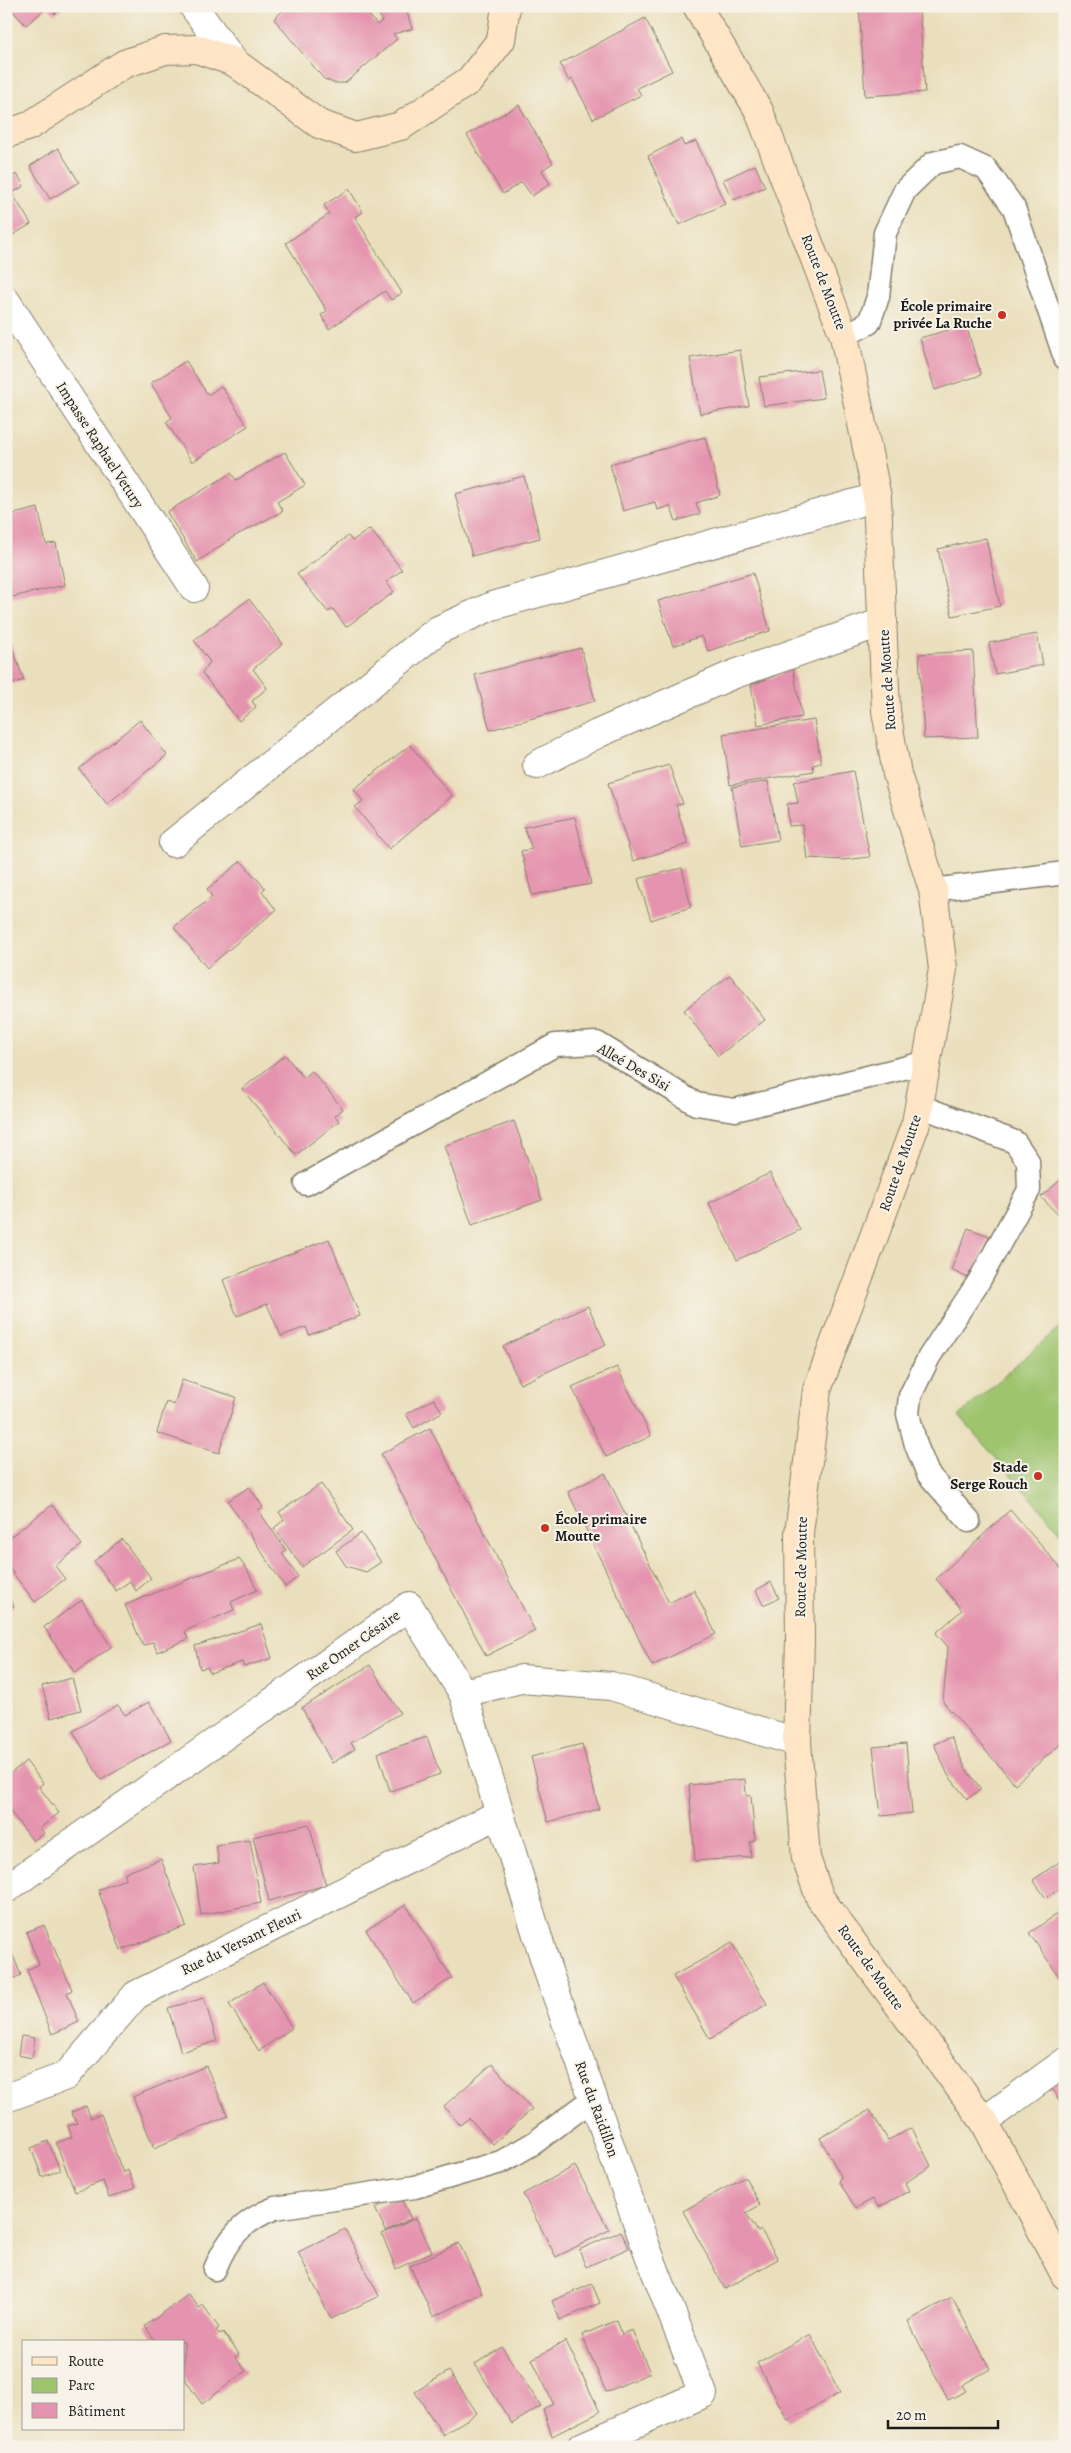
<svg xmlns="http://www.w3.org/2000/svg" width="1071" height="2453" viewBox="0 0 1071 2453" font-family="Alegreya,serif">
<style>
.green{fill:#9ec46e;stroke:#5d7045}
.building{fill:#e594af}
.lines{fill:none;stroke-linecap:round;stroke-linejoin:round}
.lane-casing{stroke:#837e6c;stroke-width:25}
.street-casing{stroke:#837e6c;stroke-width:30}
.secondary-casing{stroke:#837e6c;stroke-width:30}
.lane{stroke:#fff;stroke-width:22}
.street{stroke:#fff;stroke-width:28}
.secondary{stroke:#fde5c5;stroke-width:28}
.poi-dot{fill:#c8321e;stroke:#f7f3e8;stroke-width:2}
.labels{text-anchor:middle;stroke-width:4;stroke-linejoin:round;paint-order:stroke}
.street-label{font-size:15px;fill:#1c1c1c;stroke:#f7f3e8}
.poi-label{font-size:15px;font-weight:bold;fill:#1c1c1c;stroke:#f7f3e8;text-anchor:end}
</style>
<rect width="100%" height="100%" fill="#f7f3e8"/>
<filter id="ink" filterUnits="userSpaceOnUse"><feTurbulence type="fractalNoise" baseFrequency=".02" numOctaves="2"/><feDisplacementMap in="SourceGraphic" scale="10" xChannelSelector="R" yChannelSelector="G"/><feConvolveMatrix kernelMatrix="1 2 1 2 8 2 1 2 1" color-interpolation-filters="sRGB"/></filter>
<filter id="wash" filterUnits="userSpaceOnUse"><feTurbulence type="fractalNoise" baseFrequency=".0096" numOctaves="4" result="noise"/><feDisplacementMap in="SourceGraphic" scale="20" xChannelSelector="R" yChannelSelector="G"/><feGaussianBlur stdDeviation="1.12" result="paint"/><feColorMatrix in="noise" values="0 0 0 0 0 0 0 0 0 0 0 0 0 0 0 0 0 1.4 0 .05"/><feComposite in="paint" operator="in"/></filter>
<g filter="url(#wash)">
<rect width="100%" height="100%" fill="#eadfbc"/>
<!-- green -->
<path class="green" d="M1065,1322V1537L959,1416Z"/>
<g id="blocks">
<!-- building -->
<g class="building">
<path d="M8,6H64L55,14L48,7L26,25Z"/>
<path d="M288,6H362L377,25L382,21L376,7L405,6L412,29L393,34L397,39L345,83H334L324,79L274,19Z"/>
<path d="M859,6H919L925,92L865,96Z"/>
<path d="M645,18L672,71L637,88L641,95L593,119L572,79L569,81L560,64Z"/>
<path d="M519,105L553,163L542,170L550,184L532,196L522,182L503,194L467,135Z"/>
<path d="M681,139L684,146L696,141L725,204L679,225L648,156Z"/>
<path d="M58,148L79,182L50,199L30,166Z"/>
<path d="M755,165L765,187L733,200L723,180Z"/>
<path d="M17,174L24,186L12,193L31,224L8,238L6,180Z"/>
<path d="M349,189L363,212L355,217L402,293L391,300L385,291L329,329L321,315L327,311L286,243L329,214L324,205Z"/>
<path d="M966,325L981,375L935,390L920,338Z"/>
<path d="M740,350L749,406L700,414L690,358Z"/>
<path d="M186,361L208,395L221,386L248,426L192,462L166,422L172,418L151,383Z"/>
<path d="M819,370L824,398L764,406L759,377Z"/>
<path d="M705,437L720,495L696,503L700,514L676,521L670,506L657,510L655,502L623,511L610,464Z"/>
<path d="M285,452L305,485L277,502L283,511L235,536L197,562L167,512L231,473L236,480Z"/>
<path d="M524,476L540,538L472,556L455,494Z"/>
<path d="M38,508L46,544L56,543L65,585L12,597L6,571V516Z"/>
<path d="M370,529L402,570L386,582L394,592L346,627L333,609L328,612L297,574L348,536L352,541Z"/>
<path d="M986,538L1000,606L952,616L938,549Z"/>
<path d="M753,573L770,631L708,651L702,636L673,646L658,601Z"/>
<path d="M249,599L283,644L253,669L267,688L252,701L256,707L239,721L202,673L210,662L194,640Z"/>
<path d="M6,630L24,680L6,686Z"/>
<path d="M1037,634L1043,665L995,674L989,643Z"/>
<path d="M581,648L595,701L490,730L475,675Z"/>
<path d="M973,651L978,737L924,739L919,654Z"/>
<path d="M793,669L802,717L758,725L751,685Z"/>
<path d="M140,720L167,755L107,804L79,769Z"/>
<path d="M814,720L821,763L813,765L814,771L730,785L723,734Z"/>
<path d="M410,745L452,796L389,849L355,807L363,801L354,789Z"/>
<path d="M669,765L683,804L676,805L688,844L633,861L608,783Z"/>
<path d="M853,771L870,857L843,860L807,858L802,825L789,826L787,804L798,803L794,782Z"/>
<path d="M768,781L778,840L742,846L732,787Z"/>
<path d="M575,817L591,884L532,895L521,851L532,849L524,827Z"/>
<path d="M241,861L265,888L262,891L276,910L207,968L174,927L212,897L207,889Z"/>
<path d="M682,868L691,907L651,920L638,879Z"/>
<path d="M730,975L765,1020L718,1056L684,1010Z"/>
<path d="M285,1055L304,1078L312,1071L343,1109L335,1116L339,1121L296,1155L242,1089Z"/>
<path d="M514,1121L542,1200L472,1225L444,1146Z"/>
<path d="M770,1173L800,1230L737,1260L709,1203Z"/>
<path d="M1065,1176V1222L1041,1197Z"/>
<path d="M968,1228L989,1236L972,1280L951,1270Z"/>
<path d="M329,1239L360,1316L309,1335L306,1327L281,1336L267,1304L237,1316L223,1280Z"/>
<path d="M588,1306L606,1345L520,1384L503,1346Z"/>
<path d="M617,1367L651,1436L606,1457L572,1387Z"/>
<path d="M182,1380L236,1397L219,1453L157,1433L166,1402L174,1405Z"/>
<path d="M434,1399L442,1412L414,1428L406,1414Z"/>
<path d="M430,1428L535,1631L486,1656L381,1454Z"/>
<path d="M605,1473L669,1603L694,1590L716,1634L652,1666L568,1492Z"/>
<path d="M321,1484L353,1530L302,1567L274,1528L284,1520L279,1512Z"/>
<path d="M249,1487L263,1507L258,1510L286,1550L282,1553L298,1577L285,1587L228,1501Z"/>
<path d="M52,1505L82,1545L55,1566L65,1579L35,1602L6,1564V1540Z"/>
<path d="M1010,1510L1065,1573V1740L1015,1784L943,1702L948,1647L936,1633L962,1610L936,1579Z"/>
<path d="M361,1533L381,1562L366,1572L346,1566L336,1551Z"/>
<path d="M122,1539L151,1578L136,1591L130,1581L116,1591L94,1561Z"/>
<path d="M239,1559L247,1569L257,1590L231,1602L234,1610L185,1631L188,1639L157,1652L153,1642L143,1646L125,1605Z"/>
<path d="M771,1582L779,1598L763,1605L756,1590Z"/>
<path d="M6,1595L14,1606L6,1613Z"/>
<path d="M82,1600L111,1647L75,1673L44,1627Z"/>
<path d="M261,1624L272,1658L244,1667L242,1662L210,1673L207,1667L200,1669L195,1646Z"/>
<path d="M370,1665L400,1713L351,1743L355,1749L332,1763L302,1708Z"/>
<path d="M72,1678L81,1710L51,1718L42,1686Z"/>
<path d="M149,1702L171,1740L101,1780L73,1731L118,1705L125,1715Z"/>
<path d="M427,1737L440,1774L390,1791L378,1753Z"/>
<path d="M951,1737L965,1768L981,1789L967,1799L948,1775L934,1744Z"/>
<path d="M582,1744L599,1809L548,1822L531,1757Z"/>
<path d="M906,1744L912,1813L881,1816L873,1747Z"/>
<path d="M26,1761L43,1783L39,1787L59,1813L40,1828L44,1833L33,1841L6,1806V1777Z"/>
<path d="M745,1779L746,1795L751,1796L755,1840L750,1842L751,1857L695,1861L689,1785Z"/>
<path d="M309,1824L326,1885L269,1901L253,1837Z"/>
<path d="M250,1840L261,1903L201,1915L194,1867L219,1863L216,1845Z"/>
<path d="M1065,1858V1885L1046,1898L1033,1880Z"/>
<path d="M161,1859L186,1926L121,1950L98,1890L125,1879V1873Z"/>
<path d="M406,1905L452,1978L413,2003L366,1930Z"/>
<path d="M1065,1909V1985L1029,1933Z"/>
<path d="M44,1925L72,1990L67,1993L79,2022L52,2034L27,1970L39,1964L26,1932Z"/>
<path d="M6,1939L21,1975L6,1982Z"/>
<path d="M732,1943L767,2004L710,2039L673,1976Z"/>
<path d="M263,1982L292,2028L259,2051L229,2004Z"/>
<path d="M204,1998L217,2041L181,2052L168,2008Z"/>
<path d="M21,2036L35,2038L32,2058L18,2055Z"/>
<path d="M492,2064L532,2109L493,2144L469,2118L460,2125L444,2106Z"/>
<path d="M1065,2064V2108L1044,2078Z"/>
<path d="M206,2066L228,2116L154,2148L133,2097Z"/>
<path d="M86,2106L91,2118L101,2114L123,2173L128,2170L135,2188L109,2198L103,2181L75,2192L56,2143L72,2137L68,2126L77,2123L71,2112Z"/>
<path d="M870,2110L888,2140L912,2128L931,2166L905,2183L909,2191L879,2207L873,2199L856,2208L839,2182L841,2176L820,2138Z"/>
<path d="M48,2141L60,2170L42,2177L31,2148Z"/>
<path d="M575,2166L609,2230L556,2257L523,2194Z"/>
<path d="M745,2177L760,2205L746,2213L758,2232L761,2230L778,2259L725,2289L683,2211Z"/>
<path d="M400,2196L411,2219L386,2231L375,2208Z"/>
<path d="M416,2218L432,2252L396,2269L382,2234Z"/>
<path d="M345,2229L379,2296L331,2319L298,2252Z"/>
<path d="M621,2231L629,2248L586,2267L579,2250Z"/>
<path d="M459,2243L482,2293L433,2317L410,2266Z"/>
<path d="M592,2284L600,2303L560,2320L552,2301Z"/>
<path d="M189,2294L199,2308L203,2305L219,2328L216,2330L220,2334L223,2332L239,2354L235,2357L246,2371L202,2404L184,2378V2342H156L145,2326Z"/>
<path d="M952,2297L990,2369L962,2385L966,2391L948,2400L908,2321Z"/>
<path d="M617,2320L622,2334L632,2330L650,2373L606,2392L582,2335Z"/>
<path d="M810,2334L840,2393L788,2421L757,2363Z"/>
<path d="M566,2341L600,2412L552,2436L543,2409L553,2403L532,2359Z"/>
<path d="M502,2347L541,2406L512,2424L475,2364Z"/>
<path d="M449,2371L477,2413L443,2435L415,2392Z"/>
</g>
</g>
</g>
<g filter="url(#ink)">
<use href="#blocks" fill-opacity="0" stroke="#837e6c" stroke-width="1"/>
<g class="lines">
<defs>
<g id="lane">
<path d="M844,336L869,323L878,297L885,233L905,190L933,163L960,157L986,169L1014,208L1065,358"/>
<path d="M933,890L1065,873"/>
<path d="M920,1106L1015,1142L1028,1161L1029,1190L979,1281L929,1357L910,1396L908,1414L916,1445L928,1474L969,1521"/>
<path d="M306,1184L555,1045L597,1043L696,1104L735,1110L928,1062"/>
<path d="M215,2269C227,2238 244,2220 275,2208L415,2187L501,2162L534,2143L593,2099"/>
</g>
<g id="street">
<path d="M193,6L234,62"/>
<path d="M6,301L194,588"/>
<path d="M537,765L597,734L732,675L883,622"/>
<path d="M173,843L438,630L492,606L877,497"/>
<path d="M463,1693L549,1974L646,2247L703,2394L581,2447"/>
<path d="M6,1889L409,1606L463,1693L521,1679L611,1686L797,1742"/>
<path d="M6,2098L66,2076L136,1995L499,1814"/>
<path d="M984,2121L1065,2062"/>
</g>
<g id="secondary">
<path d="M697,6L759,111L844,336L877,497L886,711L897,774L933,890L943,969L916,1123L817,1390L799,1533L800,1640L797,1742L806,1858L820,1898L984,2121L1065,2275"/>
<path d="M6,134L29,126L124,64L165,50L197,49L234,62L319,124L356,137L401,126L470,80L501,40L506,6"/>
</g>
</defs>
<!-- lane casing -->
<use href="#lane" class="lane-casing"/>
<!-- street casing -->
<use href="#street" class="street-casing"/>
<!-- secondary casing -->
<use href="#secondary" class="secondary-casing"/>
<!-- lane -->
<use href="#lane" class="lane"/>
<!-- street -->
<use href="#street" class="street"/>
<!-- secondary -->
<use href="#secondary" class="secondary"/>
</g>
</g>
<!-- markers -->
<g class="poi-dot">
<circle cx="1002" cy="315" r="5"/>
<circle cx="1038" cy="1476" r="5"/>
<circle cx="545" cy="1528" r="5"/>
</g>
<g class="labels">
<!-- street labels -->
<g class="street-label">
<text transform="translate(824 282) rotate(69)" y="5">Route de Moutte</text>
<text transform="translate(100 445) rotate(57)" y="5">Impasse Raphael Vetury</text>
<text transform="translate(887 680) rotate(-94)" y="5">Route de Moutte</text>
<text transform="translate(634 1067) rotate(30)" y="5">Alleé Des Sisi</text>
<text transform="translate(900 1163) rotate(-71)" y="5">Route de Moutte</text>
<text transform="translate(801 1567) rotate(-89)" y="5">Route de Moutte</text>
<text transform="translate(353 1645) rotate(-35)" y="5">Rue Omer Césaire</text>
<text transform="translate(241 1942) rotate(-26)" y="5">Rue du Versant Fleuri</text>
<text transform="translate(871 1967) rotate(54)" y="5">Route de Moutte</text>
<text transform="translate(597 2109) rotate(70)" y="5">Rue du Raidillon</text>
</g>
<!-- poi labels -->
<g class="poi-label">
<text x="992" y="311">École primaire<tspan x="992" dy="17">privée La Ruche</tspan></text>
<text x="1028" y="1472">Stade<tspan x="1028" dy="17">Serge Rouch</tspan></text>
<text x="555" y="1524" text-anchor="start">École primaire<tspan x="555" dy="17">Moutte</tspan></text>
</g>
</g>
<!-- margin -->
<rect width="1071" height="2453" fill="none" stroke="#f7f3e8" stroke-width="25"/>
<!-- legend -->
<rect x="22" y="2340" width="162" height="90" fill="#f7f3e8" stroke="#9f9d96"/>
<rect x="32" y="2357" width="25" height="8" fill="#fde5c5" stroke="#9f9d96"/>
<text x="68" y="2366" font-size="15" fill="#1c1c1c">Route</text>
<rect x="32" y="2378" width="25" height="15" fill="#9ec46e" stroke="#9f9d96"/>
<text x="68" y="2390" font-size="15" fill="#1c1c1c">Parc</text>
<rect x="32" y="2403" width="25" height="15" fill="#e594af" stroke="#9f9d96"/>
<text x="68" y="2416" font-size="15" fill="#1c1c1c">Bâtiment</text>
<!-- scale -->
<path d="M888 2420v8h110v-8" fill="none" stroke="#1c1c1c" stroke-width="2.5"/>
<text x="896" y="2420" font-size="15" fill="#1c1c1c" stroke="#f7f3e8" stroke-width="4" paint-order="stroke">20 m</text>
</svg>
